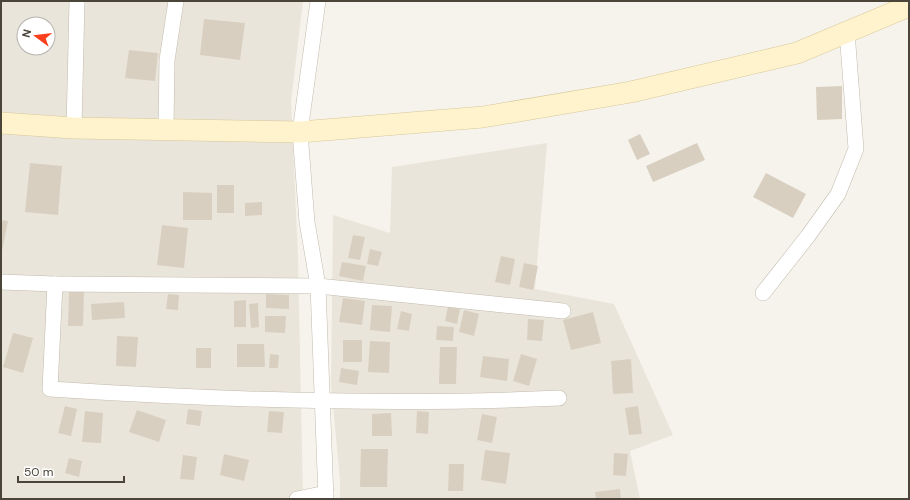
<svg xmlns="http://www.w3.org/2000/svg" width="910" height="500" viewBox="0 0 910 500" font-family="'DM Sans',sans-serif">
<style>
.residential{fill:#eae5da;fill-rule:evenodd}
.building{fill:#d8cfc1}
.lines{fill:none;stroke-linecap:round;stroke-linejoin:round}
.street-casing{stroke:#c2bbae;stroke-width:16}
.secondary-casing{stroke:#d6c79b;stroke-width:22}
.street{stroke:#fff;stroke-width:15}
.secondary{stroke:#fff3cd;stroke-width:21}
</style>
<rect width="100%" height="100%" fill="#f6f3ec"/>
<!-- residential -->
<g class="residential">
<path d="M1,1H303L291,102L298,256L303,499H1ZM24,24H48V48H24Z"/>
<path d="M547,143L535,289L614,304L673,435L630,451L640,499H340V480L331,385L333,215L390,233L392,167Z"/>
</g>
<!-- building -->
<g class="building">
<path d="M204,19L245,23L240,60L200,55Z"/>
<path d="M129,50L158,53L155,81L125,78Z"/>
<path d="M842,86V119L817,120L816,87Z"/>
<path d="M640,134L650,154L637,160L628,140Z"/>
<path d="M697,143L705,160L653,182L646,166Z"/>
<path d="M30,163L62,166L58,215L25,212Z"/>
<path d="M766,173L806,194L793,218L753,197Z"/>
<rect x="217" y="185" width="17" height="28"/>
<path d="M183,192L212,193V220H183Z"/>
<path d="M262,202V215L245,216V203Z"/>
<path d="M1,220L8,221L2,251H1Z"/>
<path d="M162,225L188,228L184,268L157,265Z"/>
<path d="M353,235L365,237L360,260L348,258Z"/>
<path d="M370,249L382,252L378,266L367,264Z"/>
<path d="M501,256L515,259L510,285L495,282Z"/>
<path d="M342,262L366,266L363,281L339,276Z"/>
<path d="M524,263L538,266L533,290L519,287Z"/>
<path d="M69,291H84L83,326H68Z"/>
<path d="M168,294L179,295L178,310L166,309Z"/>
<path d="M266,294L289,295V309L266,308Z"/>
<path d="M343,298L365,301L362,325L339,322Z"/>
<path d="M246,300V327H234V301Z"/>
<path d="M124,302L125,318L92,320L91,304Z"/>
<path d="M258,303L259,327L251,328L249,304Z"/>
<path d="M372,305L392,306L390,332L370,330Z"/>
<path d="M448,307L460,309L457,324L445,321Z"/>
<path d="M464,310L479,314L474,336L459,332Z"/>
<path d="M401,311L412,314L409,331L397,329Z"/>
<path d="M593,312L601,343L571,350L563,320Z"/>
<path d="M265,316H286L285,333L265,332Z"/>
<path d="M528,319L544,320L542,341L527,340Z"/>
<path d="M437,326L454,327L453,341L436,340Z"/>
<path d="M13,333L33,338L23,373L3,367Z"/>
<path d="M117,336L138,337L136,367L116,366Z"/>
<rect x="343" y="340" width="19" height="22"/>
<path d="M370,341L390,342L389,373L368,372Z"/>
<path d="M237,344H264L265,367H237Z"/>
<path d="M440,347H457L456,384H439Z"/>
<rect x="196" y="348" width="15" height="20"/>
<path d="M270,354L279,355L278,368H269Z"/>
<path d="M521,354L537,359L529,386L513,381Z"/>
<path d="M483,356L509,359L507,381L480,377Z"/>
<path d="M631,359L633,393L613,394L611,361Z"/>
<path d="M341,368L359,371L357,385L339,382Z"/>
<path d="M65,406L77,409L71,436L58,433Z"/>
<path d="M638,406L642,434L629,435L625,408Z"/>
<path d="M188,409L202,411L200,426L186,424Z"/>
<path d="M137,410L166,420L159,442L129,432Z"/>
<path d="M85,411L103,413L101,443L82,442Z"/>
<path d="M269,411L284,412L282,433L267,432Z"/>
<path d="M417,411L429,412L428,434L416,433Z"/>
<path d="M391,413L392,436H372V414Z"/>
<path d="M482,414L497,417L492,443L477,440Z"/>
<path d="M361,449H388L387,487H360Z"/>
<path d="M485,450L510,453L506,484L481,480Z"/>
<path d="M614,453L628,454L626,476L613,475Z"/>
<path d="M224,454L249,460L244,481L220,475Z"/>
<path d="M183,455L197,457L194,480L180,479Z"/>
<path d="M69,458L82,461L79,477L65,473Z"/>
<path d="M449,464H464L463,491H448Z"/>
<path d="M620,489L621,499H596L595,492Z"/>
</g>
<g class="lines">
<defs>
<g id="street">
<path d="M318,1L300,132L307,222L318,286L326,499"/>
<path d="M74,128L77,1"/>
<path d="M166,130L167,60L176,1"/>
<path d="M1,282L55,284L50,389C219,400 390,406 559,398"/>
<path d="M55,284L318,286L563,311"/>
<path d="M763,293L808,236L838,194L856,149L847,32"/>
<path d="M297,499L326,493"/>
</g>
<path id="secondary" d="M1,123L74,128L300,132L483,117L631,92L797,53L909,6"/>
</defs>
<!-- street casing -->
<use href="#street" class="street-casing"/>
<!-- secondary casing -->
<use href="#secondary" class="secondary-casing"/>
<!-- street -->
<use href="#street" class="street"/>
<!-- secondary -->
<use href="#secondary" class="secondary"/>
</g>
<!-- border -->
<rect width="910" height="500" fill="none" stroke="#4b4439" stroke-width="4"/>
<!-- north arrow -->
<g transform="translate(36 36) rotate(285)"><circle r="19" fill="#ffffff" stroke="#b7b4b0"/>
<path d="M0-3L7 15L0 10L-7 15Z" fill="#fc3f1d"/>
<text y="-6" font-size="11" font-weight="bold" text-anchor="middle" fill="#4b4439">N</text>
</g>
<!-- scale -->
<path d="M18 476v6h106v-6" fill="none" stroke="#4b4439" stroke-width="2"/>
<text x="24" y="476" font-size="12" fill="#4b4439" stroke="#ffffff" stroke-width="3" paint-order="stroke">50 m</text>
</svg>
